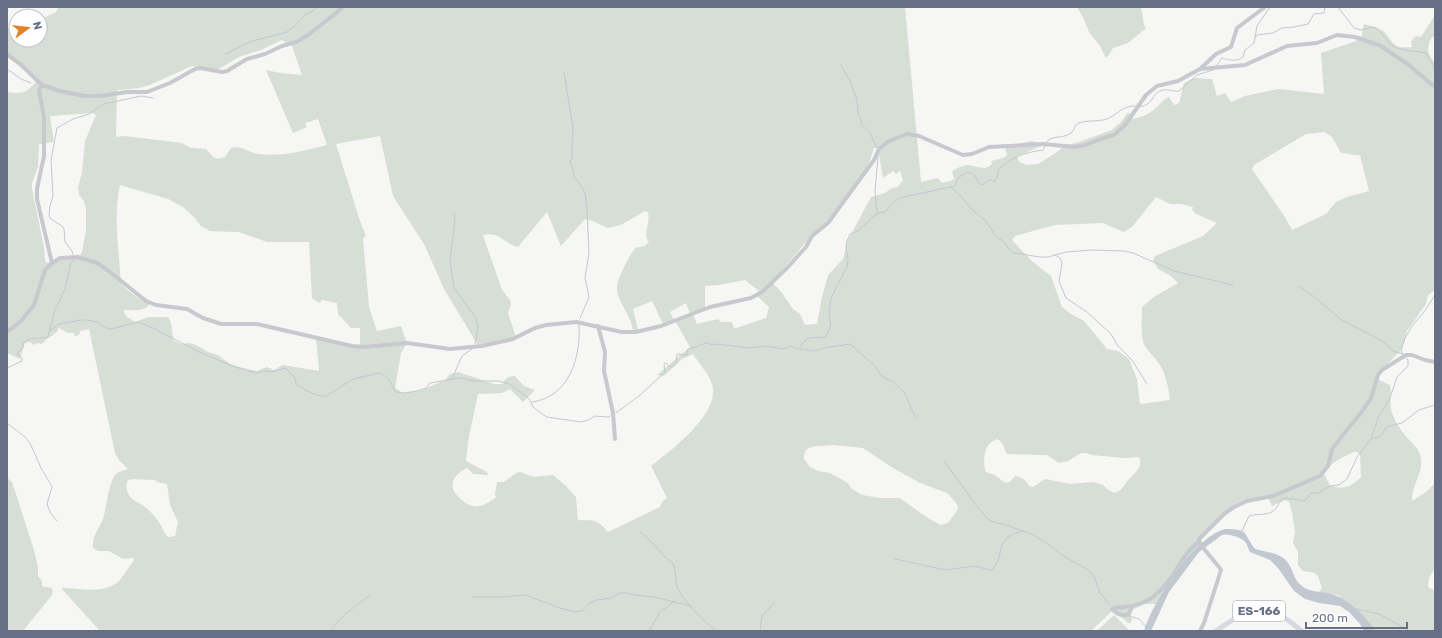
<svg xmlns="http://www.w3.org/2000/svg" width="1442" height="638" viewBox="0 0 1442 638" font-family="Rubik,sans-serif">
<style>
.green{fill:#d6ded5;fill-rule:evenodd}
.water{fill:#c2c8d0}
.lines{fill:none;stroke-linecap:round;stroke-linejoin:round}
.stream{stroke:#c2c8d0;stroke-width:1}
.minor{stroke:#c8c9ce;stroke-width:4}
.major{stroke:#d6d9df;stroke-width:5}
.labels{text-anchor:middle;stroke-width:4;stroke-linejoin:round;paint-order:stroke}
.shield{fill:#fff;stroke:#949aaa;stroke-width:1}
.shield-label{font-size:12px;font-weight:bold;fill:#666f85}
</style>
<rect width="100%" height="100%" fill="#f6f7f4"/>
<!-- green -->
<g class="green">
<path d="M59,7H905L921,182L938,178L942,183L950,181L954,179L952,171C957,168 962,166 967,165C976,165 984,172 992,164L991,161L1000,159L1007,156L1005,147L1032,141L1044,145L1017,156L1019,162L1027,165L1038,164L1057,152L1064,146L1079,142L1112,130L1121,122L1128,112L1133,119C1139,117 1145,116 1151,112C1159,106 1160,102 1169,97L1174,105L1179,103L1184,83L1194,78L1212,79L1217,96L1225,93L1231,102L1245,96L1278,89L1324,94L1321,53L1356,41L1357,37L1361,39L1364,24C1371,26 1377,27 1383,31C1395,42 1390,49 1412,47L1411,41L1416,36L1421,37L1435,15V36L1432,37C1426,48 1427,54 1435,63V290L1428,295L1426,304L1407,331L1402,349L1381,371L1378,376L1379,380L1390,385C1392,393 1389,404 1392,413C1394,419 1400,429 1404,434C1410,442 1420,448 1421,459C1423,474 1411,486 1412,501L1426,492L1435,483V568L1429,578L1428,587L1435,591V631H1375L1338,595L1319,592L1322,588C1317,573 1319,573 1303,571L1298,565V552L1293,543L1295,533L1292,512L1289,502L1285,500L1272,506L1268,498L1246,502L1235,507L1202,535L1200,545L1187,558L1165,588L1156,604H1145L1132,610L1130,614L1132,620L1130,623H1128L1113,610L1091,631H100L61,588C79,588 106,595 120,580C125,574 128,567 133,562L134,558L123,559L109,551H98L93,548C92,536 99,529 103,519C107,507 108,483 116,474C119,471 124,470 128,469L119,460L115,453L89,329L80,331L79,335L75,336L74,333H68L59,328C54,337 47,337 42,344L38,343L34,345L30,342L25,343L20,359L7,353V92C25,95 27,92 38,79L7,57V30L11,26L16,24V40H40V19L55,13ZM282,40L292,46L302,75L280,73L266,70L293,133L307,127L305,123L318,119L327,145C304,151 281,157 258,154C247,152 242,145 231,148L225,157L218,159L213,157L206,149L191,148L182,143L125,136L116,137L117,90L139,88L150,85L192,66L213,69H219L239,57L261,50ZM92,113L96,115L85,141L82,172L78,188L79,195L84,201L86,209V230L82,252L80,256L47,263L45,261L44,247L32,189V183L38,167L39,144L54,142L50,116ZM1325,132L1332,137L1341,153C1348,153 1353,156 1360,155L1369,191L1347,197L1336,202L1326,214L1292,230L1285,217L1252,169L1254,165L1306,134ZM380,136L393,196L424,244L444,289L479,347L516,337L508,313L511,304L510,300L502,290L483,235C501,231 502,243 518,247L547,212L561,246L585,219L590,220L608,228L612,227L621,225L645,211L648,212C651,222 642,235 649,242L645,246L635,248C629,257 616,279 617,290C617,294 620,299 621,302C625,311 632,320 633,331L638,330L633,309L652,301L663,324L674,320L670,312L686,303L690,314L675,321L690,347L657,375L664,376L682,359L693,354C699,364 711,376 713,388C717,416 670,451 651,466L667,498L662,502L660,507L608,532C596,518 595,521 578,520L576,497L566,486L553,475L534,477L520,472L516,473L504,482H497L495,494L496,497C490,502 482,508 473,506C469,505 464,502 462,500C446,488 452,475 467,468L473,474L488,475L487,472L466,461L468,441L478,394L502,393L510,389L523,402L535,390L524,386L515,376C508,376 505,378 503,384H494L458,372L450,374L445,380L422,390L403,393L395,388L401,353L407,343L401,326L377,331L369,307L363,238L366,236L359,218L336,144ZM874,148H876L878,149L883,178L893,171L896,174L900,171L903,180L898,187L892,188L885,193L871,197L848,240L843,259L828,275L822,297L817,324L805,325L800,314L793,309L782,293L772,282L812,235L823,226L840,205L869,163ZM120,185L168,199L183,207L194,217L201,226L210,231L239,232L267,242H309L312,298L320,303L322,300L337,303L338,314L351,328H360V345L356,347L316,337L319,371L283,365L274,370L267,367L257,371L247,369L230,364L218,355L208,352L196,345L189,343L181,344L174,341C171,333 174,325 168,317H148L135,322L126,316L124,312V310C134,310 144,312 150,304C139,300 130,292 121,284C119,251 113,217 120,185ZM1156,197L1170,204H1181L1193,207L1192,210L1196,214L1217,223L1203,236L1155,256L1153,260L1158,269L1171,276L1178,283L1154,297L1142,307C1142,318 1140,333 1144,344C1147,351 1153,355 1157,361C1166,372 1168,386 1170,400L1140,404L1137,379L1129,359L1118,351L1107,349L1084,321L1071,314L1062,307L1051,276L1033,262L1012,240L1015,236L1055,225L1103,223L1124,232L1132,227ZM745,280L759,291L756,294L758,297L769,307L766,318L736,328H734L732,322H721L718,319L697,324L693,314L705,309V286L719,285ZM997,439C1005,443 1003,449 1007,454L1047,455L1059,463L1068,461L1081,453H1086L1092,455L1125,458L1138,457L1140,459C1142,468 1136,472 1130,478C1123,485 1125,489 1114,493L1107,489L1103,485L1093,482L1070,484L1045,479L1033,487L1029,486C1026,480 1022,477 1015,476L1010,482L1005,483L995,475L986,472C983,467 984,452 987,447C989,443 993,441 997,439ZM834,445L863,448L893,468L920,483L947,493L957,504L958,509L948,523L941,525L926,517L900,498H880L862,495L851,488L848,483L830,473L818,471L810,467L804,459C804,456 804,452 807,449C813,445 827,446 834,445ZM1354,452H1357L1360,455L1361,477C1352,486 1343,491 1330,485L1324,474C1327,464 1345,456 1354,452ZM133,479L155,480L157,482L167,484L170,505L178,522L175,536L168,537C164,533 163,529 160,524C156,517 150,511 145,507C139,502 130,500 128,493C126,489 126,484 128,480Z"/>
<path d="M1077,7H1141L1144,25L1146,28L1128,43L1113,48L1109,55L1106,58L1100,46L1089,32L1084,19Z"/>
<path d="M7,478L12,482L34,550L38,568V576L42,581V586L51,588L53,590L52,595L23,631H7Z"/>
<path d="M1114,615L1130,631H1097Z"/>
</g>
<!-- water -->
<path class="water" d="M1225,529C1249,529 1243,533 1255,549C1269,553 1284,552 1291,568C1294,575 1296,582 1302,586C1310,593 1322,591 1331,594C1346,597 1368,618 1375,631H1364L1360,624L1349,612L1340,606L1319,603L1305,599L1294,591L1278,568L1270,560L1250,552C1248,549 1248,546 1246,543C1242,537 1228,533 1222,535L1199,552L1169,592L1151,631H1144C1154,600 1193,538 1225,529Z"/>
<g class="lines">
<!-- stream -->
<g class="stream">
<path d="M1338,7L1354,28L1361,30L1374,27C1383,32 1386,42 1395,47C1403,51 1416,51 1426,53L1435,69"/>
<path d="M1255,38L1257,35L1273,33L1282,28L1294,27L1308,24L1314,14L1324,13L1325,7"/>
<path d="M226,54L249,42L287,32L295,26L305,15L313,11L316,7"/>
<path d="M841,65L851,83L857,100L858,113L862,125L870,133L877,148"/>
<path d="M1216,66L1222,58C1229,60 1237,62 1243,57L1245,50L1254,43L1257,26L1270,7"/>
<path d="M7,69L21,79L31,83"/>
<path d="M564,72L573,128L572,143V157L570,163L573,169L574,177L580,184L585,193L587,211L589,253L585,278L589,297L580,318"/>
<path d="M1140,107C1154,104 1152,94 1160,91C1165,88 1173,92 1179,91L1197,75L1213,70"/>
<path d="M1047,142L1050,139C1057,136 1064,138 1071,133C1075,130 1074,125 1079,123C1085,120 1098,122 1107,119C1117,115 1123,105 1135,106"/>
<path d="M950,187L959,194L973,211L985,220L995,235L1005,243L1008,248L1014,253L1040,257H1048L1066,252L1092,250L1124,251L1133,253L1174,271L1233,285"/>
<path d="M877,213L875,191L878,157"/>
<path d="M454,214L455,221L450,261L454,288L476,318L478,327L475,344"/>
<path d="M73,255L72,251L65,242L64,229L62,226L51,219L49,216L50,206L53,196L51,160L57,128L73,119L89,114L104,104L141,96L153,98"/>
<path d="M1055,255L1060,258L1062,263L1059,281L1066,298L1087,312L1111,334L1118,346L1132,360L1147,384"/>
<path d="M1300,287L1313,296L1342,320L1382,341L1393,351L1403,354"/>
<path d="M49,332L59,324L80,320H86L98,322L106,328L111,329L138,322L153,328L199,352L235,367L257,373L263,371L272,372L285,368L294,376L297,386H300C306,391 318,397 326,396L353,379L380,373C389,377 391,384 396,392L405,393L417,391L426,388L430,383L453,379L462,378L474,381H499L509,384L525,395L530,400L533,407L542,414L547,417L581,422L588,420L595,416L608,417L610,416"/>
<path d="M798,349C802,346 803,342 807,339C813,336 820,339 826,336L831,325L829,315L831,298L847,267L848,260L846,247L847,241L850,234L860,230L862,226H865C869,219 878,211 886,212L890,206L899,198L955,186L958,178L967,172C974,173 977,177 978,183L983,185L989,180L995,181L998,174V170C1013,156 1023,153 1043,150L1046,145"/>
<path d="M800,349L814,351L824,348L850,344L875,366L881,376L893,382L904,392L916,418"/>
<path d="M1403,354L1401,350L1405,338L1412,326L1424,312L1435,295"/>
<path d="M7,368L22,361V358L17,354L23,347V343L29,339L48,337L55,310L65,289L70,266L73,260"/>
<path d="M452,379L462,356L472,349"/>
<path d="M532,402C569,397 581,358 579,325"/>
<path d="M616,413L639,396L663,374L665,372L664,364L666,363L670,367L674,366L676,363L677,354L687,355V350C689,349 705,343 707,343C711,344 713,346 717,344L750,348L766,346L784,349L791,346L797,349"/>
<path d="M7,423L25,437L30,443L41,468L50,483L52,487L47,504L50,512L57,521"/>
<path d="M1372,439L1381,436L1386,427L1402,423L1419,410L1435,405"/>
<path d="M944,461L976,505L988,519L996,523L1003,524L1032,534L1048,544L1060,554L1090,571L1094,576L1100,593L1110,605"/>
<path d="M1242,531L1249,516C1257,513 1271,517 1277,507C1279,504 1280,501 1282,499L1286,498L1305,501L1311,493H1319L1330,486L1339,485L1347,479L1357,457L1371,439L1378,418L1390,398L1397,377L1408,366V360L1405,357"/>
<path d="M640,532C651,540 655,546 664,556C667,560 673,561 674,567C677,575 674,583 679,591C687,605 704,621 716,631"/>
<path d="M895,559L946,570L974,566L991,570C1003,562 997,546 1008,537C1012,534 1018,532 1023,531"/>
<path d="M472,597H501L525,595L560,608L575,612L582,611L590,603L597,600L611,598L620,593H626L635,595L654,597L691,606"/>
<path d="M1356,609L1379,614L1410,631"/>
<path d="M1129,616L1139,619L1146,627"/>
<path d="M331,631C336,619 360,603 370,595"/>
<path d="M648,631L651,628L660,612L675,601"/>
<path d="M760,631L762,616L774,603"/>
</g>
<!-- minor -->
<g class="minor">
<path d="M7,54L20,64L42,85L60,91L84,96H101L127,92H147L170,83L195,69L200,68L222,72L227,71L247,59L265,54L282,46L296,42L308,35L335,14L342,7"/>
<path d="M1200,69L1216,54L1231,47L1237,28L1265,7"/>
<path d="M42,85L39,91L44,117V156L37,189V199L52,263"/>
<path d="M598,326L605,352L604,371L613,413L615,439"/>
<path d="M7,332L21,321L34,305L45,270L52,263L60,258L78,257L97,263L110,272L146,301L156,305L187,309L203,318L221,324H257L352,346L363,347L407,343L450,349L482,346L513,339L535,328L546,325L576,322L622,332H636L661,326L710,307L751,298L762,292L787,268L806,247L812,236L828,223L874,160L879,149L889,141L907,134L919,136L963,155L972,154L989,147L1043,144L1075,147L1086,145L1100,139L1114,135L1125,125L1146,95L1157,86L1178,81L1200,69L1245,65L1287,46L1317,43L1337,35L1355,37L1381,46L1410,66L1431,84L1435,86"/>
<path d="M1132,606L1129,614C1122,616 1118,615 1112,609C1116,607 1120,608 1124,607C1135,606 1145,603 1153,597C1163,589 1173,576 1179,565C1185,556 1190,548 1199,542"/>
<path d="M1200,631L1204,623L1221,570L1219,567L1200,544L1199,539L1224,514L1234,507L1247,501L1273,496L1320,476L1328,466L1332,449L1346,431L1361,413L1371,398L1378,375L1382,370L1406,355H1412L1425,360L1435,362"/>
</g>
<!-- major -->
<path class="major" d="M1216,631C1237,616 1254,604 1281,616C1289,620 1295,626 1302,631"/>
</g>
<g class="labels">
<!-- shield labels -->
<rect class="shield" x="1233" y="601" width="52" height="20" rx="3"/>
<g class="shield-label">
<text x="1259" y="615">ES-166</text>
</g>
</g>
<!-- border -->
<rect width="1442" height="638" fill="none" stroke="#666f85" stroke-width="16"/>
<!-- north arrow -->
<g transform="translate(28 28) rotate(75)"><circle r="19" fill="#ffffff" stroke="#c2c5ce"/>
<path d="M0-3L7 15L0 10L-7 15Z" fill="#e38328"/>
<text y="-6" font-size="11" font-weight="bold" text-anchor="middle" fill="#666f85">N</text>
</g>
<!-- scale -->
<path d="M1306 622v6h101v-6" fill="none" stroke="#666f85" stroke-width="2"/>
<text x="1312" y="622" font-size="12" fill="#666f85" stroke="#ffffff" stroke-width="3" paint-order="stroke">200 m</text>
</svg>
